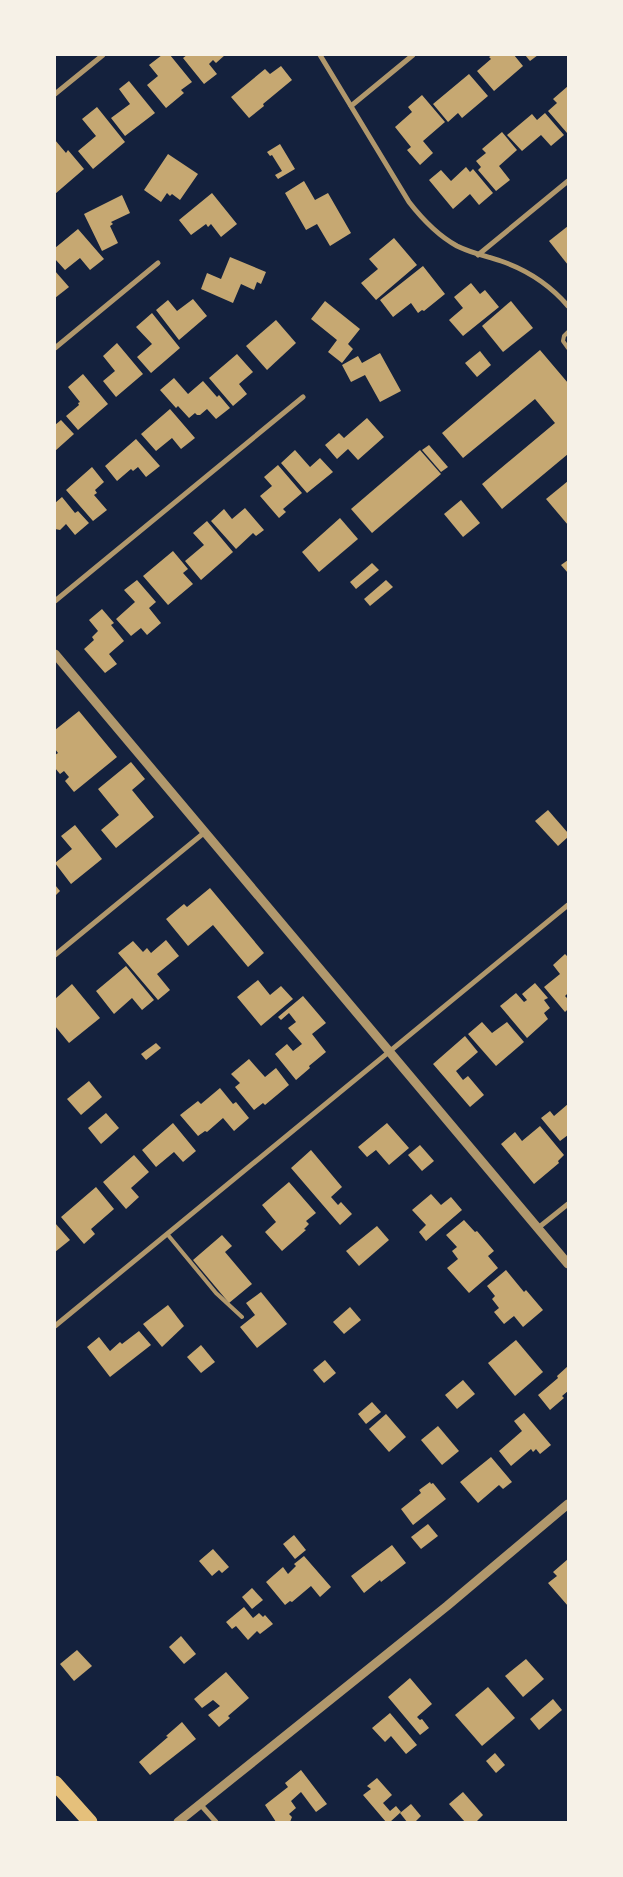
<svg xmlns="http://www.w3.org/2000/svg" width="623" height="1877" viewBox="0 0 623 1877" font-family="Arial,sans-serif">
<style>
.building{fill:#c6a872}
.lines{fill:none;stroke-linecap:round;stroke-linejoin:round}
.service{stroke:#b1986c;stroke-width:4}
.minor{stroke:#b1986c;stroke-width:5}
.tertiary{stroke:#b1986c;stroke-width:9}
.motorway{stroke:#e5c07b;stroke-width:15}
</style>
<rect width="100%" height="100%" fill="#14213d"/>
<!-- building -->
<g class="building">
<path d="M162,55H170L192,82L181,90L184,93L166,108L147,85L158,76L149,65Z"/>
<path d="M187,55H225L216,63L213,60L209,64L217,74L204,84L183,58Z"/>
<path d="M492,55H514L523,66L494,91L477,71L491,59L489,57Z"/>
<path d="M525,55H538L530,61Z"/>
<path d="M281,66L292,80L263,104L264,106L249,118L231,97L265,69L270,74Z"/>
<path d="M469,74L488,96L462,118L458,113L448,122L433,104Z"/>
<path d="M129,81L155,113L125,136L111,118L130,104L119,89Z"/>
<path d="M568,86V133H567L548,111L557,103L553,99Z"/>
<path d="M422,95L445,122L423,141L433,153L420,165L407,150L411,147L395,127L412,112L408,107Z"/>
<path d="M97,107L125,142L93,169L78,151L96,136L82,119Z"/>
<path d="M545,113L564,135L551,146L541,135L522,151L507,135L532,114L537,120Z"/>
<path d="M502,132L517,150L499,166L510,180L496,191L478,170L481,167L476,161L486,153L482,149Z"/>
<path d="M55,140L66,153L68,150L84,169L55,194Z"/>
<path d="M280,144L295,169L278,179L275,175L282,171L272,155L270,156L267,152Z"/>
<path d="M168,154L198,174L180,200L172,194L170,196L167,193L161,202L144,190Z"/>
<path d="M466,167L470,172L473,169L493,193L479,205L470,194L453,209L429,180L441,170L451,181Z"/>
<path d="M304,181L315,200L328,193L351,233L330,246L317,224L306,230L285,193Z"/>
<path d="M212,193L237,224L221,237L211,224L208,227L206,224L191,235L179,220Z"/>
<path d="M122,195L130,213L111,222L113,224L110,226L118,243L102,251L84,214Z"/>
<path d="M568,226V265L549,241Z"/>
<path d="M78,229L104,259L90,270L80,258L65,270L55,259V248Z"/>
<path d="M394,238L417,265L376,300L361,283L378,269L369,259Z"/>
<path d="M230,257L266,272L261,284L257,282L254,290L241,284L233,303L201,289L207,273L221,279Z"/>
<path d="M423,266L445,294L424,311L422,310L418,313L411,303L393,317L380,300Z"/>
<path d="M55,271L69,287L55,298Z"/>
<path d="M471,283L480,294L485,290L499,307L463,336L449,320L463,308L454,297Z"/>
<path d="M193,299L207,316L179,340L156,310L168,300L177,311Z"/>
<path d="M325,301L360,329L348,344L353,349L342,363L328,352L337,340L311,319Z"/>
<path d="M511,301L533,328L503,352L482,326Z"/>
<path d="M152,313L180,348L151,373L137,357L152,344L136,327Z"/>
<path d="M276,320L296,343L267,370L246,346Z"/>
<path d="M117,343L143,374L116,397L103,381L115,371L103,356Z"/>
<path d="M540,350L568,383V454L502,509L482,484L555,423L535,399L463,458L442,433Z"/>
<path d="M480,351L491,365L477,377L465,363Z"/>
<path d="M380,353L401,391L380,402L365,375L351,382L342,365L358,356L362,363Z"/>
<path d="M237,354L253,372L239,384L247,394L233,406L209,378Z"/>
<path d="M83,374L108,404L78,430L66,416L79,405L78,403L80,402L68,387Z"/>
<path d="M174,378L188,394L203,381L217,397L219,395L230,408L216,419L207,409L200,415H197L195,413L189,418L178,406L176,408L160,390Z"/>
<path d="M170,409L195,438L181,449L172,438L156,451L141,434Z"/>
<path d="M367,418L384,437L358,460L348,449L337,459L325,445L339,433L344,438Z"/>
<path d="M61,420L74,434L55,451V425Z"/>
<path d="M136,439L160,466L146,477L138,467L133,471L131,469L117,481L105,466Z"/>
<path d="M429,445L448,467L441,472L422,450Z"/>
<path d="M295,450L310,467L320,458L333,472L307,493L281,463Z"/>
<path d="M420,450L441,474L372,533L351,509Z"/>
<path d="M278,465L302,493L283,509L286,512L279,518L260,496L272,486L264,477Z"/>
<path d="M92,467L104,482L95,490L97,493L94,495L107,510L93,521L66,490Z"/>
<path d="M568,481V525L546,499Z"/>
<path d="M62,497L75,513L78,511L89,523L75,535L66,524L60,530L55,529V503Z"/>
<path d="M461,500L480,523L463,537L444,514Z"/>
<path d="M245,508L264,530L256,536L253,533L236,549L211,521L224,509L232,519Z"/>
<path d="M340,518L358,539L319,572L302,552Z"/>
<path d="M207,521L233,552L201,580L185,561L204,545L193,533Z"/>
<path d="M173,551L188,569L183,573L193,584L168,605L143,576Z"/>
<path d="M568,560V573L561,565Z"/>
<path d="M372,563L379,570L356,589L350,582Z"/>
<path d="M137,580L156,602L149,608L161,623L147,635L141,628L131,636L116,619L135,602L124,590Z"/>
<path d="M386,580L393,587L370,606L364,599Z"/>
<path d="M102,609L114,623L111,625L124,641L109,654L117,664L105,673L84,649L94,640L92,637L98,631L89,620Z"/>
<path d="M79,711L117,757L74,792L65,781L69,777L64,771L60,774L55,768V755L58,753L55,749V730Z"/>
<path d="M131,762L145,779L132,790L154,817L116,848L101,830L119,815L98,789Z"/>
<path d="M548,810L568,833V837L558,846L535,821Z"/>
<path d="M75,825L102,859L71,884L55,863L72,849L61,836Z"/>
<path d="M55,885L60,891L55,896Z"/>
<path d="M210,888L264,953L248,967L213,925L188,946L166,919L184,904L187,907Z"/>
<path d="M166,940L179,956L157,974L170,990L158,1000L118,953L133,941L143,952L147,948L151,953Z"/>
<path d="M565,954L568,957V993L565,996L568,999V1009L565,1012L544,987L560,974L553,965Z"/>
<path d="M126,966L154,1000L142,1010L132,998L114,1014L96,991Z"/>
<path d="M258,980L270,995L281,986L293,999L261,1026L237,997Z"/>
<path d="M535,983L548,998L544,1000L550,1008L544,1013L548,1019L527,1038L500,1006L516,993L524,1002L527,1000L522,994Z"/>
<path d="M72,984L100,1018L69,1043L55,1026V999Z"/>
<path d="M303,996L326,1023L312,1034L326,1052L309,1066L310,1068L296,1080L275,1054L287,1044L293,1051L302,1044L288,1028L296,1022L289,1013L281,1020L278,1017Z"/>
<path d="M482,1022L492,1033L507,1022L524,1042L496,1066L468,1034Z"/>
<path d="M465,1036L478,1052L456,1071L463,1080L468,1076L484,1095L470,1107L433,1064Z"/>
<path d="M156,1043L161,1048L146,1060L141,1054Z"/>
<path d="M249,1059L265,1077L276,1068L289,1085L265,1105L263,1103L254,1110L235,1087L240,1083L231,1074Z"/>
<path d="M89,1081L102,1097L81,1115L67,1099Z"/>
<path d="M220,1088L233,1104L236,1102L249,1118L234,1131L223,1118L207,1132L205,1131L198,1136L180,1115L198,1101L201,1104Z"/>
<path d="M568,1104V1135L560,1141L541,1118L550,1111L554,1116Z"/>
<path d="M106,1113L119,1128L101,1144L88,1128Z"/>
<path d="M173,1123L196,1151L183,1162L174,1152L156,1167L142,1150Z"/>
<path d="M387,1123L409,1148L389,1165L376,1150L367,1157L358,1147Z"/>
<path d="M540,1126L564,1155L558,1161L559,1163L534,1184L501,1144L515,1132L522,1141Z"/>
<path d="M420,1145L434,1161L422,1171L408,1155Z"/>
<path d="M311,1150L342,1187L331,1197L338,1205L341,1202L352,1214L340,1225L291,1168Z"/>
<path d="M134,1155L149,1172L131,1188L139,1197L126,1209L103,1182Z"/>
<path d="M289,1182L316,1213L306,1221L309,1224L304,1229L306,1230L282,1251L265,1232L276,1222L262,1205Z"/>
<path d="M96,1187L114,1209L91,1229L95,1234L84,1244L61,1217Z"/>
<path d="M431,1194L441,1205L451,1197L462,1210L426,1241L419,1232L426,1225L412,1210Z"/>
<path d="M464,1220L475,1232L477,1231L494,1251L488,1256L498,1268L469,1293L447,1268L458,1259L452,1251L457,1247L446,1235Z"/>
<path d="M55,1223L70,1240L55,1252Z"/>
<path d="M377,1226L389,1240L359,1266L346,1251Z"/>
<path d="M222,1235L232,1246L225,1252L252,1284L229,1303L193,1260Z"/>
<path d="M506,1270L524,1292L526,1290L543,1310L523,1327L514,1316L504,1324L494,1312L499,1308L492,1299L495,1296L487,1286Z"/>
<path d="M261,1292L287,1324L257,1348L240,1327L255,1315L246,1303Z"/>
<path d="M168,1305L184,1326L162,1347L143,1324Z"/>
<path d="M350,1307L361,1320L344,1334L333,1322Z"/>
<path d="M139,1331L151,1345L110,1377L87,1347L99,1337L110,1351L120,1342L122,1344Z"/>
<path d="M516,1340L543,1372L515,1396L488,1363Z"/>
<path d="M201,1345L215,1362L201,1373L187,1357Z"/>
<path d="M325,1360L336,1373L324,1383L313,1370Z"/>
<path d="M568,1366V1391L562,1396L564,1398L550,1410L538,1395L558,1378L557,1376Z"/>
<path d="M463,1380L475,1394L457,1409L445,1395Z"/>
<path d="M372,1402L381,1412L366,1424L358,1414Z"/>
<path d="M524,1413L551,1445L540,1454L536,1449L533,1452L531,1449L511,1466L499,1451L522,1431L514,1421Z"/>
<path d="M386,1414L406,1437L389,1452L369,1429Z"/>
<path d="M438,1426L459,1451L442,1465L421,1440Z"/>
<path d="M491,1457L512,1482L503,1489L499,1485L478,1503L460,1482Z"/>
<path d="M430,1482L431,1484L433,1483L446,1499L413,1525L401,1509L421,1493L419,1490Z"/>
<path d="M428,1524L438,1536L421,1549L411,1537Z"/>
<path d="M294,1535L306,1550L295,1559L283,1544Z"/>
<path d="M392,1545L406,1563L381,1582L380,1580L364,1593L351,1576Z"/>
<path d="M213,1549L229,1567L222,1573L219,1570L212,1576L199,1561Z"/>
<path d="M304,1556L331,1587L320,1597L311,1586L292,1602L290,1601L285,1605L266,1582L283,1567L288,1574L296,1566L294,1564Z"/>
<path d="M568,1559V1606L548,1583L557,1576L553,1572Z"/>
<path d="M252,1588L263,1600L252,1609L242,1597Z"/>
<path d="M244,1607L253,1618L259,1613L263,1617L265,1615L273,1624L260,1634L257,1631L248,1640L236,1626L232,1629L226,1622Z"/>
<path d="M181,1636L196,1654L184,1664L169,1647Z"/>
<path d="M77,1650L92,1666L74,1681L60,1664Z"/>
<path d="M526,1659L544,1679L523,1697L505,1676Z"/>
<path d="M226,1672L249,1698L228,1716L230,1718L219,1727L208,1715L220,1706L213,1700L202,1708L194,1699Z"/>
<path d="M410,1678L432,1704L417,1717L420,1720L422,1719L429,1728L420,1735L388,1697Z"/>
<path d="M488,1687L515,1718L482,1746L455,1715Z"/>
<path d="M553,1699L562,1710L539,1730L530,1719Z"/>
<path d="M390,1713L417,1745L406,1754L391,1736L385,1742L372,1728Z"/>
<path d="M182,1722L196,1739L150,1775L139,1762L168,1737L166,1736Z"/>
<path d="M495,1753L505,1765L496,1773L486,1761Z"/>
<path d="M301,1770L327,1804L316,1812L301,1792L291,1801L296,1808L289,1814L292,1817L290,1822H276L265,1805L288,1787L285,1783Z"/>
<path d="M377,1778L392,1795L383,1803L390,1811L396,1806L401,1812L390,1822H386L363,1795L371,1789L367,1786Z"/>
<path d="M463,1792L483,1815L476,1822H465L449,1804Z"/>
<path d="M411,1804L421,1816L415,1822H407L400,1813Z"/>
</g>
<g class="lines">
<!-- service -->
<g class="service">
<path d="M568,332L564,336L563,341L568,348"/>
<path d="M168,1235L216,1293L242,1317"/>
</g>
<!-- minor -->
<g class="minor">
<path d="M320,55L409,202C423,220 437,235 457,246C471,253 486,256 501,261C527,270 550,285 568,306"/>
<path d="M55,94L103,55"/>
<path d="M351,106L413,55"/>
<path d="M478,255L568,181"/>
<path d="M55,348L158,263"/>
<path d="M55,601L303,397"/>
<path d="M55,955L205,832"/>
<path d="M538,1228L568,1204"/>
<path d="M55,1326L568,905"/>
<path d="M200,1804L216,1822"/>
</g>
<!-- tertiary -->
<g class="tertiary">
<path d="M55,654L568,1264"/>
<path d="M178,1822L447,1606L568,1504"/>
</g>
<!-- motorway -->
<path class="motorway" d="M55,1783L90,1822"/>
</g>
<!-- border -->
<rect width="623" height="1877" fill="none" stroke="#f6f1e7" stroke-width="112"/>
</svg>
